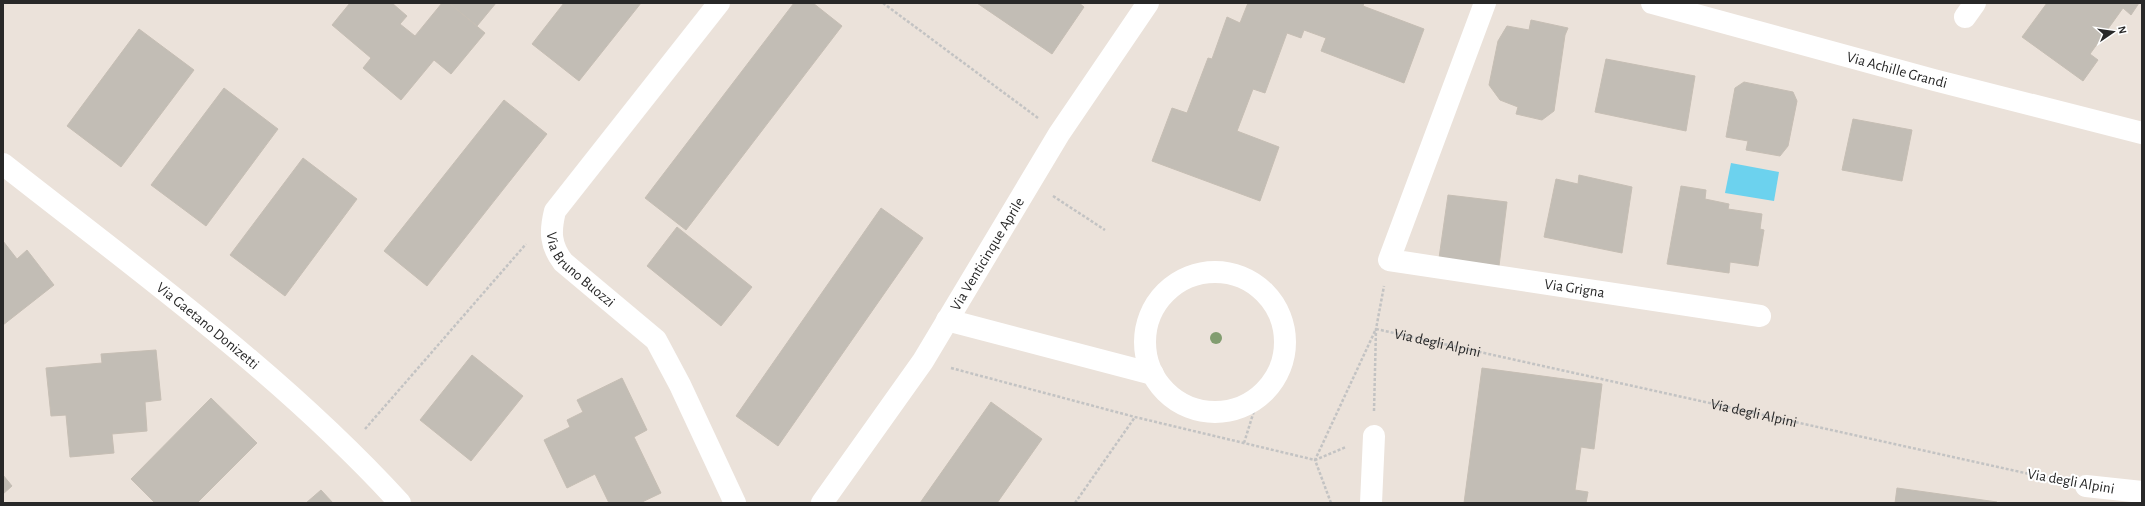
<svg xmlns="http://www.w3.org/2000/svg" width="2145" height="506" viewBox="0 0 2145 506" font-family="'Alegreya Sans',sans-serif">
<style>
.water{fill:#6cd2ee}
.building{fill:#c2bdb5;stroke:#c6beb4}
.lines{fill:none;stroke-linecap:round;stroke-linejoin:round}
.path{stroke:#c3c3c3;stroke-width:2.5;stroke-dasharray:3 2;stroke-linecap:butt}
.minor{stroke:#fff;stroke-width:22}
.tree{fill:#829d70}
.labels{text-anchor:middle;stroke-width:4;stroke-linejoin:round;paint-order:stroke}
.street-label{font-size:15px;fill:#282828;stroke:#fff}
</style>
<rect width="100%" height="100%" fill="#ebe2da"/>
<!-- water -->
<path class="water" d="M1731,163L1779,172L1774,201L1725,193Z"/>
<!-- building -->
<g class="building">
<path d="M350,3H392L407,16L400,24L415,36L442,3H449L485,33L451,74L434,60L401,100L363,68L371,58L332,25Z"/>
<path d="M449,3H496L477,26Z"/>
<path d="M564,3H641L579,81L532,44Z"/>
<path d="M794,3H813L842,26L686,230L645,198Z"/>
<path d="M977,3H1079L1084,7L1052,54Z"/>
<path d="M1248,3H1364L1363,6L1424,29L1404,83L1321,51L1326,38L1304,30L1301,38L1287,33L1265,93L1253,89L1237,131L1279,147L1260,201L1152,161L1172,108L1187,113L1208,58L1212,59L1227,17L1240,23Z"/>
<path d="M2047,3H2139L2131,15L2123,8L2090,54L2098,60L2083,81L2022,37Z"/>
<path d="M1531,20L1568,28L1565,35L1554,111L1542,120L1516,114L1518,107L1500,100L1489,85L1498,41L1507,26L1529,30Z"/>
<path d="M139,29L194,70L121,167L67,126Z"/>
<path d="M1606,59L1695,76L1686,131L1595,112Z"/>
<path d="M1744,82L1793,92L1797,101L1788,146L1780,156L1746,150L1748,141L1726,137L1735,88Z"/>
<path d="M224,88L278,129L206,226L151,185Z"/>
<path d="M504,100L547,134L427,286L384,251Z"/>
<path d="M1853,119L1912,130L1902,181L1842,170Z"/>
<path d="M303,158L357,199L285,296L230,255Z"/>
<path d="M1579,175L1632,187L1622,253L1544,237L1556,179L1578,184Z"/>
<path d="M1681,186L1706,190L1705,199L1729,204L1728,209L1762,214L1760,229L1764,230L1758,266L1730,262L1729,273L1667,264Z"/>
<path d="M1448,195L1507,202L1499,266L1439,258Z"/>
<path d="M881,208L923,238L778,446L736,416Z"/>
<path d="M677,227L752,287L721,326L647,266Z"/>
<path d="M3,241L17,259L27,250L54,285L3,325Z"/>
<path d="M156,350L161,400L145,402L147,431L112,434L114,453L70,457L66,415L51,416L46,368L102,363L101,354Z"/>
<path d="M472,355L523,396L471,461L420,420Z"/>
<path d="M1482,368L1602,384L1594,449L1581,447L1575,490L1588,492L1586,503H1464Z"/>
<path d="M622,378L647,430L634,437L661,493L640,503H609L595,474L567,488L544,440L570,427L567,420L583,412L577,400Z"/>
<path d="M211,398L257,443L197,503H155L131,479Z"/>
<path d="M991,402L1042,439L997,503H920Z"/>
<path d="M3,475L12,486L3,494Z"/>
<path d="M1897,488L1997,502V503H1895Z"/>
<path d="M321,490L333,503H306Z"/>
</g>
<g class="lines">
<!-- path -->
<g class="path">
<path d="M883,3L1038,118"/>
<path d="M1053,196L1105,230"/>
<path id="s1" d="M1376,329L2061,481"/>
<path d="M951,368L1135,417L1315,460L1346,447"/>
<path d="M1374,411L1376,329L1384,286"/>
<path d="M365,429L526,244"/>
<path d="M1244,443L1258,398"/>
<path d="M1075,503L1135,417"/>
<path d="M1331,503L1315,460L1375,331"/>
<path d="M1864,503V502"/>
</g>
<!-- minor -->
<g class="minor">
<path id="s2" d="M719,3L555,211C550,231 550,245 563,262L656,340L680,385L735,503"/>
<path id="s3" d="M1485,3L1389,260L1760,316"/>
<path id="s4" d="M1652,3L1934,80L2142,133"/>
<path d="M1965,17L1975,3"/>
<path id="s5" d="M3,164C140,272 282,374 400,503"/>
<circle cx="1215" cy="342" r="70"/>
<path d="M947,320L1153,374"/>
<path d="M2086,486L2142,492"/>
<path id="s6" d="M822,503L923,361L1059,134L1148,3"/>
<path d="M1371,503L1374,436"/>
</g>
</g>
<!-- trees -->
<circle class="tree" cx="1216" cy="338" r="6"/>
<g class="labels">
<!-- street labels -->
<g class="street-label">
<text dy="5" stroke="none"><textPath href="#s4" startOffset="254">Via Achille Grandi</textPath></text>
<text dy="5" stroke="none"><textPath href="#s6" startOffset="299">Via Venticinque Aprile</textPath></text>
<text dy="5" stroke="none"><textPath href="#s2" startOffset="335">Via Bruno Buozzi</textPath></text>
<text dy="5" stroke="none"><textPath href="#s3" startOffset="462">Via Grigna</textPath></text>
<text dy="5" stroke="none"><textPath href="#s5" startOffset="261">Via Gaetano Donizetti</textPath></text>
<text dy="5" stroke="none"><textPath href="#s1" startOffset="63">Via degli Alpini</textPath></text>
<text dy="5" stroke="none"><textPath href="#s1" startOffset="387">Via degli Alpini</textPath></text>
<text transform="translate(2071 481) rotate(10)" y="5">Via degli Alpini</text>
</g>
</g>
<!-- border -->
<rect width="2145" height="506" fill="none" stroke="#282828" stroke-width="8"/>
<!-- north arrow -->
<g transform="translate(2113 32) rotate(77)" stroke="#ffffff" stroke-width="3" paint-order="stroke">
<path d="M0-3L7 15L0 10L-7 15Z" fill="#282828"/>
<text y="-6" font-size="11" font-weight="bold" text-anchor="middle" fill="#282828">N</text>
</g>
</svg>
